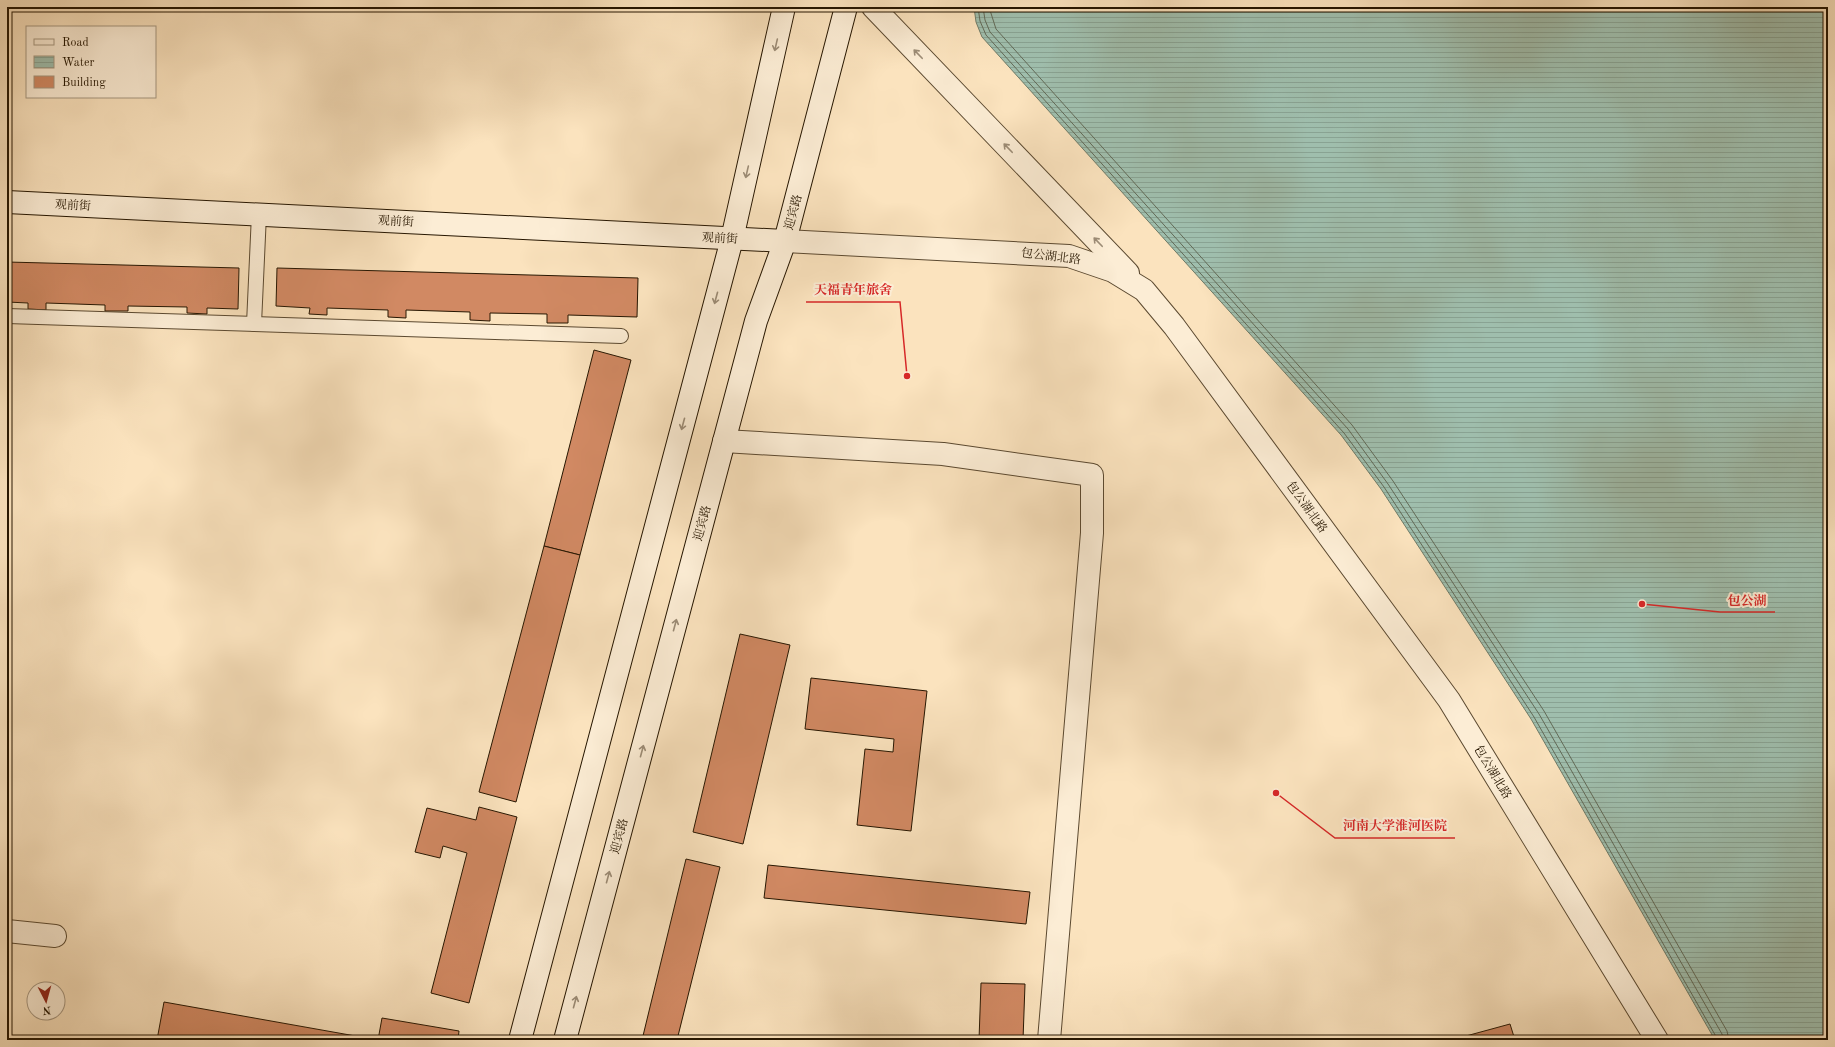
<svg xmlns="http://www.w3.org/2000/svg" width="1835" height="1047" viewBox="0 0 1835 1047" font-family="'Old Standard TT','Noto Serif SC',serif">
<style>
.water{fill:url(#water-rules);stroke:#6f7b68}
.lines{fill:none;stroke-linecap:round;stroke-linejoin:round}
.shore{stroke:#626a57;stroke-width:1}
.building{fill:#d18963;stroke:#261601}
.lane-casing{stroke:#5b4930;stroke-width:16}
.street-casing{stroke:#5b4930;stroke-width:24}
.secondary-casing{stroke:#261601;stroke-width:24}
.lane{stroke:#fcedd5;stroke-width:14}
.street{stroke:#fcedd5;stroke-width:22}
.secondary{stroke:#fcedd5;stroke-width:22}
.oneway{stroke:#9c8c76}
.labels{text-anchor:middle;stroke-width:4;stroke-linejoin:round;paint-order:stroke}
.street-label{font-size:12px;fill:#261601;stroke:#fcedd5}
.leader{fill:none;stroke:#d62828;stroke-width:1.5}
.callout-dot{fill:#d62828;stroke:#fcedd5;stroke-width:1.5}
.callout-label{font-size:13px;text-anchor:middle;font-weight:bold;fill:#d62828;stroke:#fcedd5;stroke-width:4;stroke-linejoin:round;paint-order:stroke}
</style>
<defs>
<pattern id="water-rules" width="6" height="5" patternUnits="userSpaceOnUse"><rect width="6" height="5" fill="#9fbead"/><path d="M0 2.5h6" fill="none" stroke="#89a393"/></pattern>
</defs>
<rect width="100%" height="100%" fill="#fbe3be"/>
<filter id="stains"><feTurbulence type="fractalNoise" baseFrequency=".005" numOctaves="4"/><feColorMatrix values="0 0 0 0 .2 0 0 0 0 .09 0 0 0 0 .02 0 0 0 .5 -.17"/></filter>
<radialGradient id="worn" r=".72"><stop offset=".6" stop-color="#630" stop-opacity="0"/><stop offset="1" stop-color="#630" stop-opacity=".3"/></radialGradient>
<!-- water -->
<path class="water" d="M974,7H1828V1040H1715L1531,719L1381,489L1341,435L982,37L976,22Z"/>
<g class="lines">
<!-- shore -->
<g class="shore">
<path d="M978,7L980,21L986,35L1344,433L1384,487L1534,717L1718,1040"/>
<path d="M983,7L985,20L990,32L1348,429L1388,484L1539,714L1722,1034L1723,1040"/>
<path d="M989,7L996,29L1352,425L1393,481L1544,711L1727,1031L1729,1040"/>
</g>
</g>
<!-- building -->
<g class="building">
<path d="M7,262L239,268L238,309L207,308V314L187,313V307L128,306V311H105V305L46,303V310L28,309V303L7,302Z"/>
<path d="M277,268L638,278L637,317L568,315V323H547V314L490,313V321L470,320V312L406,310V318L388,317V310L327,308V315L309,314L310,308L276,306Z"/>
<path d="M594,350L631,360L580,555L544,546Z"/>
<path d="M544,546L580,555L516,802L479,792Z"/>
<path d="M740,634L790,645L743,844L693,832Z"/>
<path d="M811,678L927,691L911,831L857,825L865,749L893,752L894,739L805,729Z"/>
<path d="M479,807L517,817L469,1003L431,993L467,853L443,846L440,858L415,852L427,808L476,820Z"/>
<path d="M686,859L720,867L677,1040H642Z"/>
<path d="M768,865L1030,892L1026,924L764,898Z"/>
<path d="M981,983L1025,984L1023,1040H979Z"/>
<path d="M164,1002L378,1040H157Z"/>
<path d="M382,1018L459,1031L458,1040H378Z"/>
<path d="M1510,1024L1515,1040H1467L1466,1036Z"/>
</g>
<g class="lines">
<defs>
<g id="lane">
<path d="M7,316L621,336"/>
<path d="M254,324L259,214"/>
</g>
<g id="street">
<path d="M873,7L1128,273"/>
<path d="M785,241L1069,256L1113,271L1144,290L1174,326L1449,700L1657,1040"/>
<path d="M724,441L943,454L1092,475V533L1049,1040"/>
<path d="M7,931L55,936"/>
</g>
<g id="secondary">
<path d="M7,202L785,241"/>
<path d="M520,1040L732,239L784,7"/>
<path d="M565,1040L756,321L785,241L846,7"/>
</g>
</defs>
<!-- lane casing -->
<use href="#lane" class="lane-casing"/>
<!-- street casing -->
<use href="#street" class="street-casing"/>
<!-- secondary casing -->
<use href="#secondary" class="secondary-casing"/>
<!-- lane -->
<use href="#lane" class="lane"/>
<!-- street -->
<use href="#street" class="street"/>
<!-- secondary -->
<use href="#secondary" class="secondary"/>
</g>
<!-- one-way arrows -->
<defs><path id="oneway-shaft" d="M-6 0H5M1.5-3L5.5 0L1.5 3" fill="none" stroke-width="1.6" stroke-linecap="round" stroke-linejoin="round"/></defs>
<g class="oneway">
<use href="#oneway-shaft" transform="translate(776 45) rotate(103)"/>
<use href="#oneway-shaft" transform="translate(918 54) rotate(-134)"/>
<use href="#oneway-shaft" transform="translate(1008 148) rotate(-134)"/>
<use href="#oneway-shaft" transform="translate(747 172) rotate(103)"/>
<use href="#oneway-shaft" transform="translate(1098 242) rotate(-134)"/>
<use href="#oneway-shaft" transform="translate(716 298) rotate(105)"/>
<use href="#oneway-shaft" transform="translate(683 424) rotate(105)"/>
<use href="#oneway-shaft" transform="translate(675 625) rotate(-75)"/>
<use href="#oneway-shaft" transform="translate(642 751) rotate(-75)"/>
<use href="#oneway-shaft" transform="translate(608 877) rotate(-75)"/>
<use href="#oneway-shaft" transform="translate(575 1002) rotate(-75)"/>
</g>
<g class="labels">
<!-- street labels -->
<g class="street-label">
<text transform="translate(73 205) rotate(3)" y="4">观前街</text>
<text transform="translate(793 212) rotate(-75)" y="4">迎宾路</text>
<text transform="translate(396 221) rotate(3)" y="4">观前街</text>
<text transform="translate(720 238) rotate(3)" y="4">观前街</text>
<text transform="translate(1051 256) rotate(7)" y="4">包公湖北路</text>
<text transform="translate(1307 507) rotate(54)" y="4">包公湖北路</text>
<text transform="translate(702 523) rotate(-75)" y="4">迎宾路</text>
<text transform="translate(1493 772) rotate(59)" y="4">包公湖北路</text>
<text transform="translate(619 836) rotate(-75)" y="4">迎宾路</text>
</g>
</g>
<!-- callouts -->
<path class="leader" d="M907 376L900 302H806M1642 604L1720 612H1775M1276 793L1335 838H1455"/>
<g class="callout-dot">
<circle cx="907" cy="376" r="4"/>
<circle cx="1642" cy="604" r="4"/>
<circle cx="1276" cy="793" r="4"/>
</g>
<g class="callout-label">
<text x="853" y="294">天福青年旅舍</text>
<text x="1747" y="605">包公湖</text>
<text x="1395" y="830">河南大学淮河医院</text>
</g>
<!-- margin -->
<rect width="1835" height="1047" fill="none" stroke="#fbe3be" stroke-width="24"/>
<rect x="8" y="8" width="1819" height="1031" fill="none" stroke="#261601" stroke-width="2"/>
<rect x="12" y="12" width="1811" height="1023" fill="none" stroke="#261601"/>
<!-- legend -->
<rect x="26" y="26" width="130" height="72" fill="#fcedd5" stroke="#a69780"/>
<rect x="34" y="39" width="20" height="6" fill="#fcedd5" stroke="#a69780"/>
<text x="62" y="46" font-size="12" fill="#261601">Road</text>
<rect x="34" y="56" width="20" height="12" fill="url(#water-rules)" stroke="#a69780"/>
<text x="62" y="66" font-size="12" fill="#261601">Water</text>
<rect x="34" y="76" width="20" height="12" fill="#d18963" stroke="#a69780"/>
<text x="62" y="86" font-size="12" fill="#261601">Building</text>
<!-- north arrow -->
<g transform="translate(46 1001) rotate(174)"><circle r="19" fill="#fcedd5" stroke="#a69780"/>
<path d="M0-3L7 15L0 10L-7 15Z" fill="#8f2418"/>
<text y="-6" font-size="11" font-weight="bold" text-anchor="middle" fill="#261601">N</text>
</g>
<rect width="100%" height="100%" filter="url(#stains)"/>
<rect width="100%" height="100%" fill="url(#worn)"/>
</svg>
